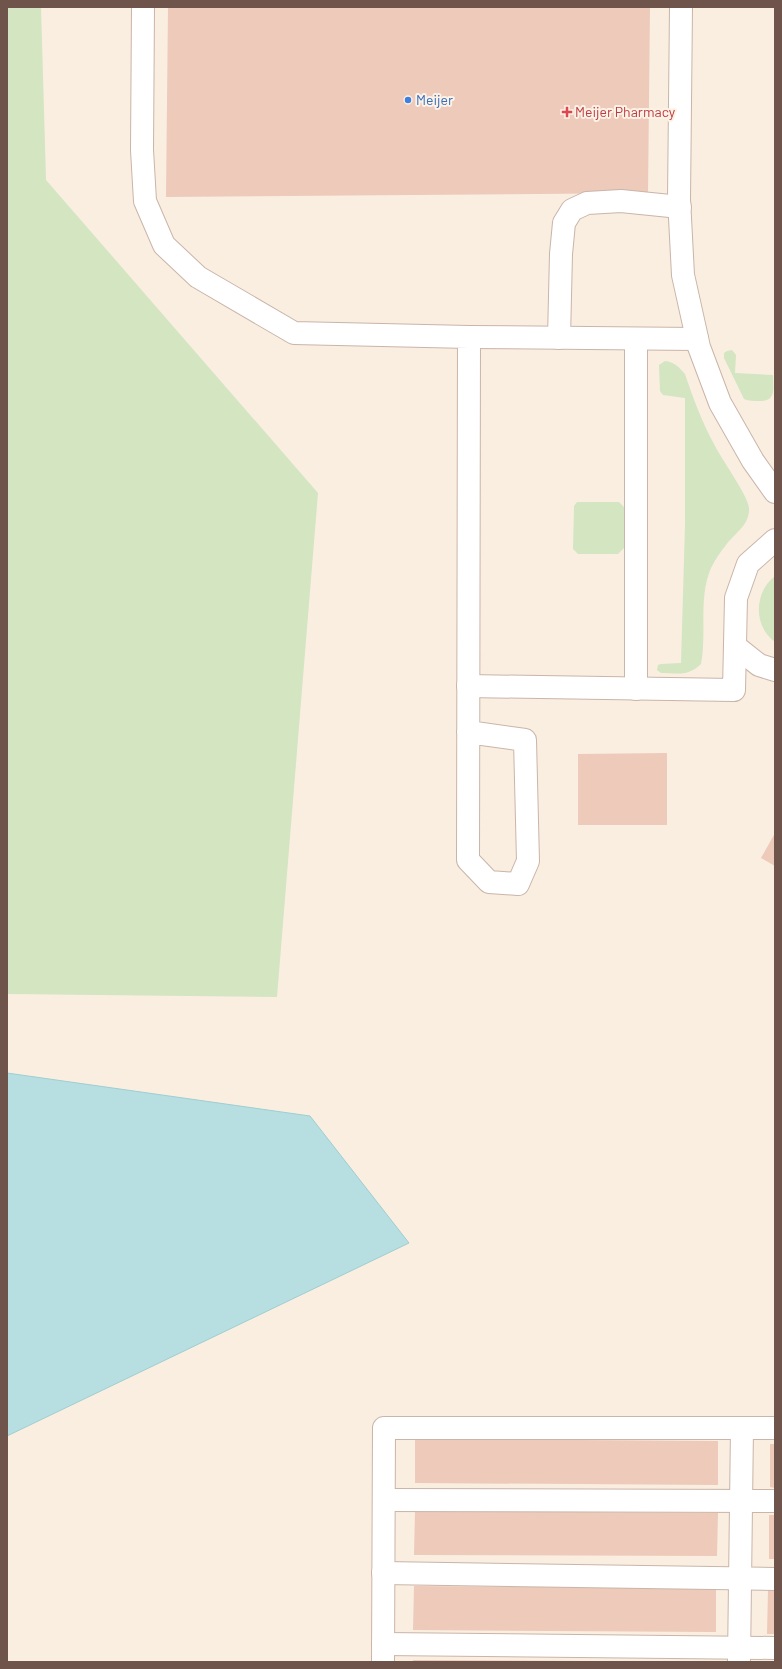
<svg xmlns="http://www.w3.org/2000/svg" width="782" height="1669" viewBox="0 0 782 1669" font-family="Barlow,sans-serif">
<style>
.green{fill:#d3e5c1}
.water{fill:#b7dee1;stroke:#9eced2}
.building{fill:#edcaba}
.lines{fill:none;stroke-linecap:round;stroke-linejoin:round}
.minor-casing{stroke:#c9b5a9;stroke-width:24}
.minor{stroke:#fff;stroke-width:22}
.shop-dot{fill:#3f7fe0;stroke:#fdf2e6;stroke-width:1.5}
.health-dot{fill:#e0444e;stroke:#fdf2e6;stroke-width:1.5}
.labels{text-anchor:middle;stroke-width:4;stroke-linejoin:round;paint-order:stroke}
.shop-label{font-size:14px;fill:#366cbe;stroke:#fdf2e6;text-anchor:start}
.health-label{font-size:14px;fill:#be3a42;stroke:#fdf2e6;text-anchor:start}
</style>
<rect width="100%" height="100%" fill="#faeee0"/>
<!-- green -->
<g class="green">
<path d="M7,7H41L46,180L318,493L277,997L7,994Z"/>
<path d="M732,350L736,355L735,373L773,375C773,388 777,401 760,401C754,401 749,401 744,399L724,358V353L727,351Z"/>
<path d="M665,361C674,362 679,367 685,374C693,398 702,422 714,444C721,459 748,495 749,508C750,525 735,533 726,545C720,552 715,560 711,568C698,598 707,633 701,664C687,677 678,673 661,673L657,670L658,665L661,664L681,663L685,525V398L663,395L660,391L659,365Z"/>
<path d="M577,502H619L624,507V548L618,554H578L573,549L574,506Z"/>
<path d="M775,576V642C753,626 754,592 775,576Z"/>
</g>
<!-- water -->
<path class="water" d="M7,1073L310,1116L409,1243L7,1436Z"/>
<!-- building -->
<g class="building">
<path d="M168,7H650L648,193L166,197Z"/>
<path d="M667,753V825H578V754Z"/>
<path d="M775,833V866L761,858Z"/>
<path d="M415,1439L718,1441V1485L415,1483Z"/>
<path d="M770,1444H775V1488L770,1487Z"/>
<path d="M415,1511L718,1513L717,1556L414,1555Z"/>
<rect x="769" y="1515" width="6" height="44"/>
<path d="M414,1586L716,1588V1632L413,1630Z"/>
<path d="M768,1590H775V1634H767Z"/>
<path d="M413,1660L585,1661V1662H413Z"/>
</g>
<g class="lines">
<defs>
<g id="minor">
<path d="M143,7L142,150L145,201L164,245L198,277L294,333L469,337L468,860L489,882L518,884L528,861L525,740L468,732"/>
<path d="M681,7L679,199L683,275L699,347L720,403L753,461L775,492"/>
<path d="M469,337L697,339"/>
<path d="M559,338L561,254L564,223L572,210L587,203L621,201L680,207"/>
<path d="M636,339V689"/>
<path d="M735,646L759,665L775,670"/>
<path d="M468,686L734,690L736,598L748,564L775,540"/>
<path d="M384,1500L775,1501"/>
<path d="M383,1573L775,1579"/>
<path d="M383,1644L775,1648"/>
<path d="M739,1661L742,1428"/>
<path d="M383,1662L384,1428H775"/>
</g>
</defs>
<!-- minor casing -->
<use href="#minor" class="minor-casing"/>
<!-- minor -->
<use href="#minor" class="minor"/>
</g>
<!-- markers -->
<circle class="shop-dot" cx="408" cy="100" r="4"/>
<path class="health-dot" d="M565 106h4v4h4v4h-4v4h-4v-4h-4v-4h4z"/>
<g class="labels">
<!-- shop labels -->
<g class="shop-label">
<text x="416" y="105">Meijer</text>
</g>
<!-- health labels -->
<g class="health-label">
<text x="575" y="117">Meijer Pharmacy</text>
</g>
</g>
<!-- border -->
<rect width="782" height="1669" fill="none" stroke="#6e544a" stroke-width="16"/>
</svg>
